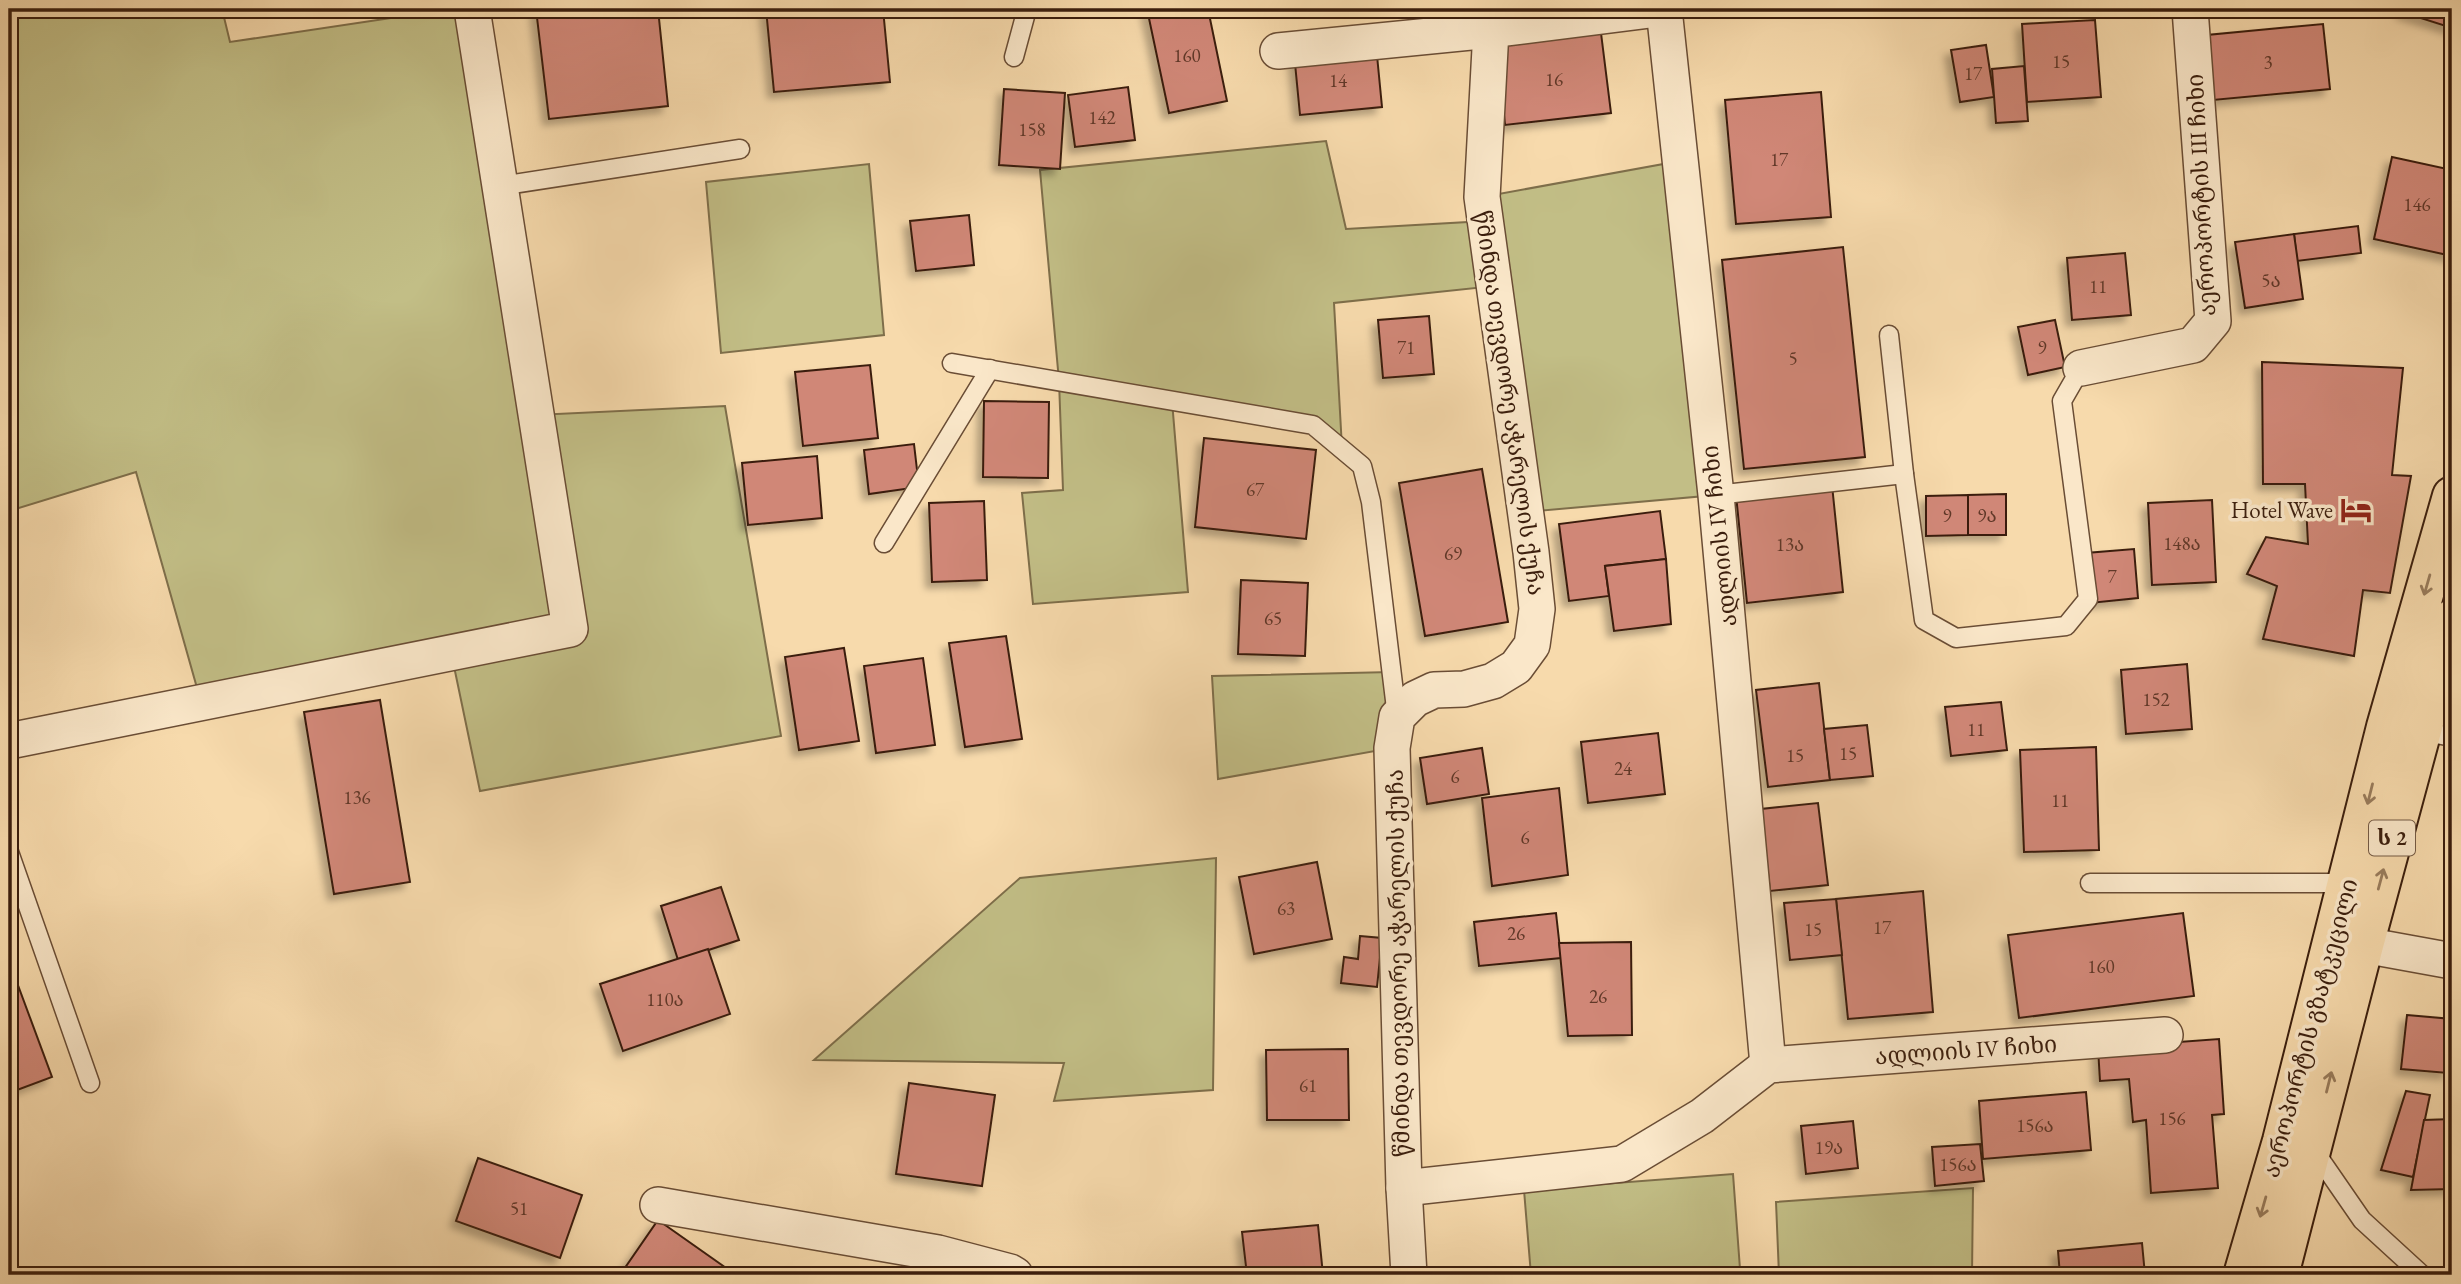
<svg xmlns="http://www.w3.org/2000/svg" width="2461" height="1284" viewBox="0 0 2461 1284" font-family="'EB Garamond','Noto Serif Georgian',serif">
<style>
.green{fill:#c2be86;stroke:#7e6e4a;stroke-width:2}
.building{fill:#d08777;stroke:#3b1e0d;stroke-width:2;filter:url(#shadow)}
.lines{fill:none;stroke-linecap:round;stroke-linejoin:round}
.lane-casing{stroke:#6a4d35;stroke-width:21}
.street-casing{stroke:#6a4d35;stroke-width:38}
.highway-casing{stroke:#3b1e0d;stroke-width:42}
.lane{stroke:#fae7c9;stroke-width:18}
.street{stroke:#fae7c9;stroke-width:35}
.highway{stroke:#f7daac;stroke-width:38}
.oneway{stroke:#997c5c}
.labels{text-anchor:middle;stroke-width:7;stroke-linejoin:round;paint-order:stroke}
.number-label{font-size:19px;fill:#603828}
.shield{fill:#fae7c9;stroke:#745a45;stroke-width:2}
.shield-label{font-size:21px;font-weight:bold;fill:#3b1e0d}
.street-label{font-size:23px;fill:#3b1e0d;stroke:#fae7c9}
.poi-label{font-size:23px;fill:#3b1e0d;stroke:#fae7c9;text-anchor:end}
</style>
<defs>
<filter id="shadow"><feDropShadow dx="-6" dy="6" stdDeviation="3.5" flood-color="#0004"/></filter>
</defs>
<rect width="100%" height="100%" fill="#f7daac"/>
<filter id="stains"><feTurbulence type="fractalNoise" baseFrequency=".00286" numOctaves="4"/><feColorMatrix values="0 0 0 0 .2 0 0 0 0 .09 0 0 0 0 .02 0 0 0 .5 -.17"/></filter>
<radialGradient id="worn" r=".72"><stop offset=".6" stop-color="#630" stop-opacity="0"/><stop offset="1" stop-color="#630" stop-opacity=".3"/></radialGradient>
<!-- green -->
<g class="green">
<path d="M9,9H222L230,42L451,9H472L536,415L725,406L781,736L480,791L451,652L201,702L136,472L9,511Z"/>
<path d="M1326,141L1346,229L1485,221L1482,197L1680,161L1716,495L1526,512L1494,286L1334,303L1342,448L1313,425L1172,401L1188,592L1033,604L1022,493L1063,490L1059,381L1040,170Z"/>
<path d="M869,164L884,335L721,353L706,182Z"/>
<path d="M1392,672V748L1218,779L1212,676Z"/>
<path d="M1216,858L1213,1090L1054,1101L1064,1063L814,1060L1020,878Z"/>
<path d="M1733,1174L1740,1269L1662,1275H1531L1524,1190Z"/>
<path d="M1973,1188L1972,1275H1779L1776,1202Z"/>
</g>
<!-- building -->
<g class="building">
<path d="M536,9H658L668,106L549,119Z"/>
<path d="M766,9H883L890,82L774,92Z"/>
<path d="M1147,9H1208L1227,101L1169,113Z"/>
<path d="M2403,9H2452V28L2402,12Z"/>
<path d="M2095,20L2101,97L2027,102L2022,24Z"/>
<path d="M2323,24L2330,89L2213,100L2207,35Z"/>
<path d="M1601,33L1611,113L1505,125L1497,44Z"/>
<path d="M1376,45L1382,107L1300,115L1294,53Z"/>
<path d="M1986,45L1994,97L1960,102L1951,50Z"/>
<path d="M2024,66L2028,121L1996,123L1992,69Z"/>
<path d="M1128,87L1135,140L1075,147L1068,95Z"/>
<path d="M1004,89L1065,93L1060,169L999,165Z"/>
<path d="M1821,92L1831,217L1736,224L1725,100Z"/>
<path d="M2392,157L2452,170V256L2374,239Z"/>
<path d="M969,215L974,265L916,271L910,221Z"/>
<path d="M2358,226L2361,253L2297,261L2294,234Z"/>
<path d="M2294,234L2303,299L2245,308L2235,242Z"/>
<path d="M1843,247L1865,457L1744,469L1722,260Z"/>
<path d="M2125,253L2131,315L2072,320L2067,258Z"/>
<path d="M1429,316L1434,374L1383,378L1378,320Z"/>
<path d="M2055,320L2065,367L2028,375L2018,327Z"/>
<path d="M2262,362L2403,368L2392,475L2411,476L2390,593L2363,590L2354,656L2263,639L2277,586L2247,574L2266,537L2308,544L2305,484H2263Z"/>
<path d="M870,365L878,438L803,446L795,372Z"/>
<path d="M984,401L1049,402L1048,478L983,477Z"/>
<path d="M1204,438L1316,450L1306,539L1195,527Z"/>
<path d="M914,444L919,487L869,494L864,450Z"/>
<path d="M817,456L822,518L748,525L742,463Z"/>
<path d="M1482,469L1508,622L1425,636L1399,483Z"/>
<path d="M1832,485L1843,592L1747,603L1736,495Z"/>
<path d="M2006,494V535H1968V495Z"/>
<path d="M1968,495V535L1926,536V496Z"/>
<path d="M2212,500L2216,582L2152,585L2148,503Z"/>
<path d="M984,501L987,580L932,582L929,503Z"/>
<path d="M1660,511L1666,559L1605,566L1609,596L1569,601L1559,524Z"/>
<path d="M2134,549L2138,598L2090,603L2086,553Z"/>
<path d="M1666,559L1671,624L1614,631L1605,566Z"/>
<path d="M1241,580L1308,583L1305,656L1238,654Z"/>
<path d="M1006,636L1022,739L965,747L949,643Z"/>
<path d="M844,648L859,741L799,750L785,657Z"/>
<path d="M923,658L935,745L876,753L864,666Z"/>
<path d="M2187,664L2192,729L2126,734L2121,670Z"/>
<path d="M1819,683L1830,780L1768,787L1756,690Z"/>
<path d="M380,700L410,882L334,894L304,712Z"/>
<path d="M2001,702L2007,750L1951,756L1945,707Z"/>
<path d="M1867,725L1873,776L1830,780L1824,729Z"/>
<path d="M1658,733L1665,794L1588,803L1581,742Z"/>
<path d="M2096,747L2099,850L2024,852L2020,750Z"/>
<path d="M1482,748L1489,794L1427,804L1420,758Z"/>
<path d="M1559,788L1568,875L1492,886L1482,798Z"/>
<path d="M1818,803L1828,885L1770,891L1761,809Z"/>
<path d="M1317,862L1332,939L1254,954L1239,877Z"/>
<path d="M721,887L739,940L678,960L661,906Z"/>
<path d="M1923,891L1933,1012L1848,1019L1836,899Z"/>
<path d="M1836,899L1842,955L1790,960L1784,903Z"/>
<path d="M1556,913L1561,958L1479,966L1474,922Z"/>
<path d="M2183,913L2194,996L2019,1018L2008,935Z"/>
<path d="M1360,936L1382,938L1377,987L1341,983L1344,957L1358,959Z"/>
<path d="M1631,942L1632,1035L1568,1036L1559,943Z"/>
<path d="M708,949L730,1014L623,1051L600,984Z"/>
<path d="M9,961L52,1077L9,1093Z"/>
<path d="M2407,1015L2452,1019L2448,1073L2401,1069Z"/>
<path d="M2219,1039L2224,1114L2212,1115L2218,1188L2151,1193L2146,1120L2133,1122L2129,1079L2100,1081L2098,1048Z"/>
<path d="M1348,1049L1349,1120H1267L1266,1050Z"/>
<path d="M909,1083L995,1095L982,1186L896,1174Z"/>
<path d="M2406,1091L2430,1095L2413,1177L2381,1170Z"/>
<path d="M2086,1092L2091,1150L1983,1159L1979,1101Z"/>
<path d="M2452,1119V1189L2411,1190L2424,1120Z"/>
<path d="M1853,1121L1858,1168L1806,1174L1801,1126Z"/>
<path d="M1980,1144L1984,1181L1935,1186L1932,1147Z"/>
<path d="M478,1158L582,1195L560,1258L456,1221Z"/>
<path d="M658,1220L736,1275H620Z"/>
<path d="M1318,1225L1323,1275H1247L1242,1232Z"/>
<path d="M2142,1243L2145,1275H2060L2058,1251Z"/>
</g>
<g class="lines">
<defs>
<g id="lane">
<path d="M1014,57L1027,9"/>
<path d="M500,186L740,149"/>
<path d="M1889,335L1904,474"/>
<path d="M952,363L1313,425L1362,466L1371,502L1397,717"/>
<path d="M1716,495L1904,474L1924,620L1956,638L2066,626L2088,599L2062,401L2081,368"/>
<path d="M884,543L990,369"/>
<path d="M2420,731L2452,737"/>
<path d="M9,852L90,1083"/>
<path d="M2090,883H2348"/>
<path d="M2313,1149L2362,1220L2422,1275"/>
</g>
<g id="street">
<path d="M1664,9L1716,495L1768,1065"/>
<path d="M1278,51L1491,30"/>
<path d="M2081,368L2193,345L2213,321L2190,9"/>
<path d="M9,741L570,629L472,9"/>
<path d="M2364,945L2452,961"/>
<path d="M1404,1188L1622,1164L1702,1116L1768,1065L2165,1035"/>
<path d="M658,1205L938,1253L1010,1272L1015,1275"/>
<path d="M1409,1275L1404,1188L1392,748L1397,717L1415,699L1434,690L1464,689L1493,681L1516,667L1532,645L1537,609L1531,552L1482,197L1491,30L1658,9"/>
</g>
<g id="highway">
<path d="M2243,1275L2282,1141L2386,727L2452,496"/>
<path d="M2279,1275L2364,945L2452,619"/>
</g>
</defs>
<!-- lane casing -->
<use href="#lane" class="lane-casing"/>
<!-- street casing -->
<use href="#street" class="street-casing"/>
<!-- highway casing -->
<use href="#highway" class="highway-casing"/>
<!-- lane -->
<use href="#lane" class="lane"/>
<!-- street -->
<use href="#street" class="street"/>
<!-- highway -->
<use href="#highway" class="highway"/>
</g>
<!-- one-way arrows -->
<defs><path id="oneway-shaft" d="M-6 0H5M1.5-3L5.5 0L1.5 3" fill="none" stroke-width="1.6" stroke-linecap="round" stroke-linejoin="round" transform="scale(1.75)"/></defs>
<g class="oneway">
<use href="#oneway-shaft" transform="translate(2427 585) rotate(106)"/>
<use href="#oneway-shaft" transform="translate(2370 794) rotate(104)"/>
<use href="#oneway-shaft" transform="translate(2381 879) rotate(-75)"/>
<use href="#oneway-shaft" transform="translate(2329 1082) rotate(-76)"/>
<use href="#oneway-shaft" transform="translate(2263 1207) rotate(106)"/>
</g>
<!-- icons -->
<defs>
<symbol id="hotel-bare" viewBox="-9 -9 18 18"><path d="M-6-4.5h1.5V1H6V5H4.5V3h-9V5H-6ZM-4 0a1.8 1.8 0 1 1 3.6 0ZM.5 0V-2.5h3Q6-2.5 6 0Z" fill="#8f2418" stroke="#fae7c9" stroke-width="2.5" paint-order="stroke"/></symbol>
</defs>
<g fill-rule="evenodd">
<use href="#hotel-bare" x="2334" y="488" width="44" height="44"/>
</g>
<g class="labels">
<!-- number labels -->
<g class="number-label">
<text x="1187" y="62">160</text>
<text x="2061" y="68">15</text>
<text x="2268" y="69">3</text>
<text x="1973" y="80">17</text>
<text x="1554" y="86">16</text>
<text x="1338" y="87">14</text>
<text x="1102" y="124">142</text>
<text x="1032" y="136">158</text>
<text x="1779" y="166">17</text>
<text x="2417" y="211">146</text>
<text x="2271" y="287">5ა</text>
<text x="2098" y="293">11</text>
<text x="1406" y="354">71</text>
<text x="2042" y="354">9</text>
<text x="1793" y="365">5</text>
<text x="1255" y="496">67</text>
<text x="1947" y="522">9</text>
<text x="1987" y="522">9ა</text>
<text x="2182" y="550">148ა</text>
<text x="1790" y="551">13ა</text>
<text x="1453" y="560">69</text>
<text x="2112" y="583">7</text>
<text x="1273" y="625">65</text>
<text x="2156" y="706">152</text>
<text x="1976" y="736">11</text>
<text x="1848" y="760">15</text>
<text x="1795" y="762">15</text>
<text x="1623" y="775">24</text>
<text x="1455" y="783">6</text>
<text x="357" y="804">136</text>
<text x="2060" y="807">11</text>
<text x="1525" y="844">6</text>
<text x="1286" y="915">63</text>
<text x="1882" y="934">17</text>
<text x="1813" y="936">15</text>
<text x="1516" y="940">26</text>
<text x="2101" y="973">160</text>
<text x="1598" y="1003">26</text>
<text x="665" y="1006">110ა</text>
<text x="1308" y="1092">61</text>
<text x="2172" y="1125">156</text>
<text x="2035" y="1132">156ა</text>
<text x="1829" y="1154">19ა</text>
<text x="1958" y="1171">156ა</text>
<text x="519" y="1215">51</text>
</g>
<!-- shield labels -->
<rect class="shield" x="2369" y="820.5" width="46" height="35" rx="5"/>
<g class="shield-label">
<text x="2392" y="845">ს 2</text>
</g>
<!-- street labels -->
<g class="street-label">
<text transform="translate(2201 195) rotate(-93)" y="8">აეროპორტის III ჩიხი</text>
<text transform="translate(1510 403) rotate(82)" y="8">წმინდა თევდორე აჭარელის ქუჩა</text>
<text transform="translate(1719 536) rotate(-96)" y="8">ადლიის IV ჩიხი</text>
<text transform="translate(1398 963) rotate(-91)" y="8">წმინდა თევდორე აჭარელის ქუჩა</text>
<text transform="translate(2310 1028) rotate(-75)" y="8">აეროპორტის გზატკეცილი</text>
<text transform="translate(1966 1050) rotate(-4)" y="8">ადლიის IV ჩიხი</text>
</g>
<!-- poi labels -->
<g class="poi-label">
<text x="2333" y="518">Hotel Wave</text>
</g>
</g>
<!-- margin -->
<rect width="2461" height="1284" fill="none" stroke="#f7daac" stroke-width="35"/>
<rect x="10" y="10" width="2440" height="1263" fill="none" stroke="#3b1e0d" stroke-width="3.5"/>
<rect x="18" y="18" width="2426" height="1249" fill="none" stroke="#3b1e0d" stroke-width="2"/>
<rect width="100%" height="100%" filter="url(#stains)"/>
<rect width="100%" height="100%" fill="url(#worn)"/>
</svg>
